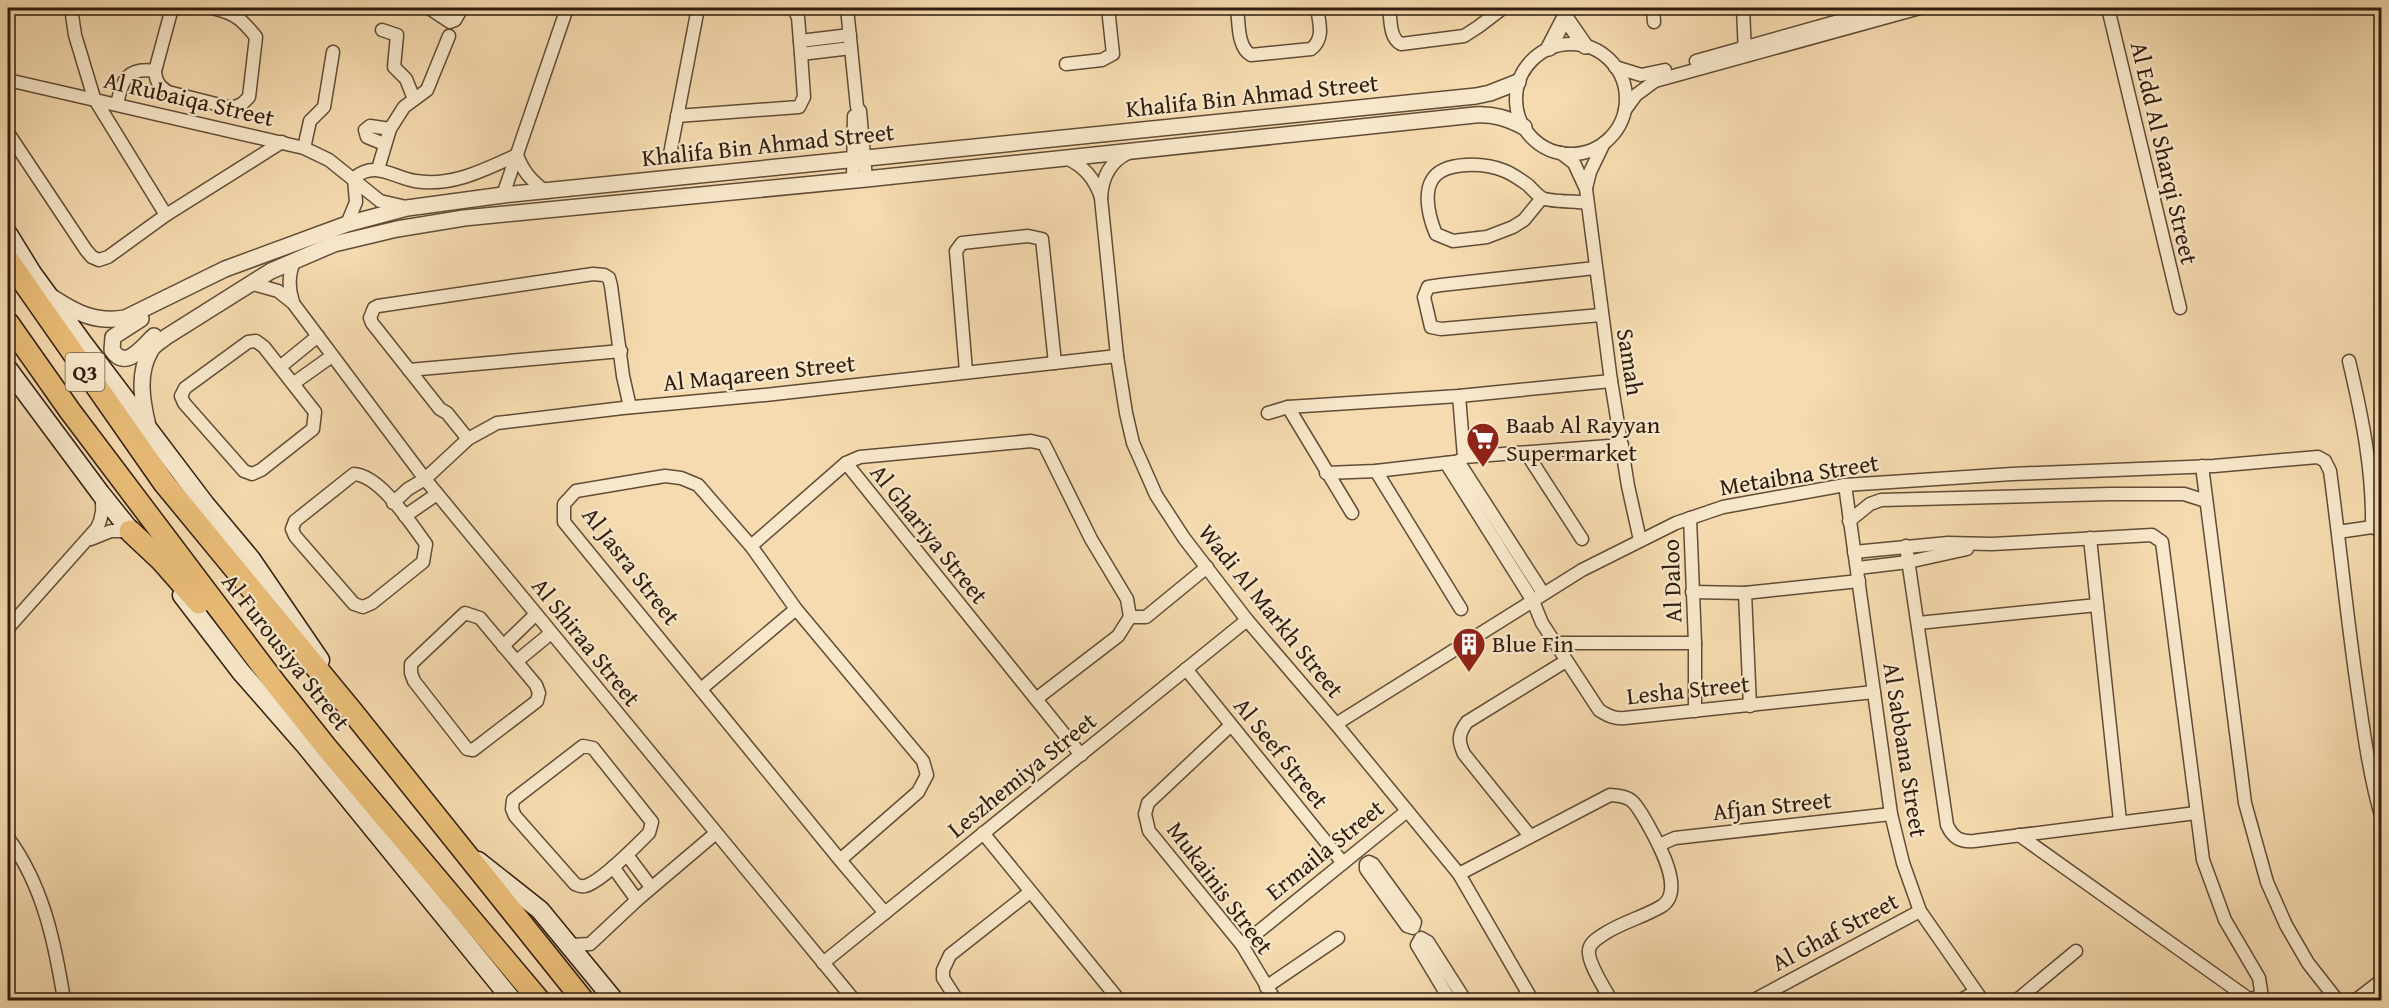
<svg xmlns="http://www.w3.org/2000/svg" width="2389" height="1008" viewBox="0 0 2389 1008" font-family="'Gentium Book Plus',serif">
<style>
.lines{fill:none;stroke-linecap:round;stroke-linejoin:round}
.minor-casing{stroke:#614c36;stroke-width:15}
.tertiary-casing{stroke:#614c36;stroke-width:18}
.secondary-casing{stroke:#301c0e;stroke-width:21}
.trunk-casing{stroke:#301c0e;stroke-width:24}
.minor{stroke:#f8e8cb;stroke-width:12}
.tertiary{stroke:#f8e8cb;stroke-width:15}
.secondary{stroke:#f8e8cb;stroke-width:18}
.trunk{stroke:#eabe78;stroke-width:21}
.labels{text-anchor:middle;stroke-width:4.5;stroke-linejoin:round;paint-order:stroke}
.shield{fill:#f8e8cb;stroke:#6c5947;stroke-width:1.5}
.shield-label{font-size:22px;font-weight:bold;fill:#301c0e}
.street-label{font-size:24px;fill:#301c0e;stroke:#f8e8cb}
.poi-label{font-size:24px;fill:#301c0e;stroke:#f8e8cb;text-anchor:start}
</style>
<rect width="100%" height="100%" fill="#f5dbaf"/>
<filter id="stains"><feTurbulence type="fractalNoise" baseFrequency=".00333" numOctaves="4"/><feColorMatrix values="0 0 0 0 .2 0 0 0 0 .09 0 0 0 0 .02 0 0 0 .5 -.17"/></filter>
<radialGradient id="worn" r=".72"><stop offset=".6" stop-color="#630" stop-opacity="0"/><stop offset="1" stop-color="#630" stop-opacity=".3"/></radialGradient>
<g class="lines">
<defs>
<g id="minor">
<path d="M71,8L75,35L94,98L166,215"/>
<path d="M172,8L155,71C156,82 159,86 168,92L232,108L242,104L249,97L256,37C241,18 234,13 211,8"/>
<path d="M429,8L450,22L455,20L462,8"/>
<path d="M847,8L857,107L860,111L866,179"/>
<path d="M1237,8C1239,22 1237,47 1251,55L1311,49C1325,39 1319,22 1317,8"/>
<path d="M1389,8C1391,19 1389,38 1401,44L1464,36L1478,27L1503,8"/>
<path d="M1653,8L1654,22"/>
<path d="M1743,8L1745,54"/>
<path d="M2108,8L2180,308"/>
<path d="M382,30L397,35L394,67L406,79L414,99"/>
<path d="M800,41L850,35"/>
<circle cx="1571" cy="99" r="55"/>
<path d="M801,54L851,48"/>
<path d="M1696,61L1885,8"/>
<path d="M1066,64L1102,60L1113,54L1108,8"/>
<path d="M1615,67L1641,75L1665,70"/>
<path d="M8,80L304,148L329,160L380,201L406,207"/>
<path d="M117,104C122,80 127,67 155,71"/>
<path d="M1625,110L1636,95L1655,81L1920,8"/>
<path d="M677,116L799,107L804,97L801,54L798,17L793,8"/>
<path d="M8,133L86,250L92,257L99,260L108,257L166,215L282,142"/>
<path d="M384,144L367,137L365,130L370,126L390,129"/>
<path d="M304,148L310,121L324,107L333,52"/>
<path d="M1128,153C1109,162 1102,178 1101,198L1117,356L1126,413L1133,443L1156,495L1184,538L1247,620L1336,724L1459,874L1532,1000"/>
<path d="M1561,153L1574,163L1586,189L1611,381L1628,486L1640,540"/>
<path d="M670,154L698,8"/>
<path d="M517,155C523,172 532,181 546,192"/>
<path d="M1066,158C1084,166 1094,178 1101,197"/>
<path d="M378,169L390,129L404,107L427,90L449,36"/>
<path d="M354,178C375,160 392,177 415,181C452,187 484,170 517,155"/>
<path d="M853,180L854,116"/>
<path d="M1586,188L1590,172L1604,143"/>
<path d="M503,195L567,8"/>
<path d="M1542,198L1524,220L1513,227L1487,237L1453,241L1436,234C1430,220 1423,195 1432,180C1444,160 1486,163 1505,171C1512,174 1521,180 1528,185C1532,189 1537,195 1542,198C1550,202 1576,201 1587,203"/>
<path d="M347,224L356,202L354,179"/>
<path d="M1595,268L1441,285L1428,287L1424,297L1431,327L1441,329L1601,315"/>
<path d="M250,283L278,291L293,303L425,479L854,1000"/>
<path d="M293,302C288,287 288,274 295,260"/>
<path d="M256,341L264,347L315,412L313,429L261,470L252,474L244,471L184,403L181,396L185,388L248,342Z"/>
<path d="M2349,361C2362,416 2373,470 2372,527"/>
<path d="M280,367L318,336"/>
<path d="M409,370L621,351"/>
<path d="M966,371L956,251L962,243L1028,236L1042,239L1055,363"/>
<path d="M294,383L332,356"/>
<path d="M1459,396L1464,457L1622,445"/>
<path d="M1288,407L1352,513"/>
<path d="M1268,413L1288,407L1459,396L1611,381"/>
<path d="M468,439L447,413L440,409L372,323L370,318L374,308L378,306L593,274L604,275L609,278L611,286L623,376L630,407"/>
<path d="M1527,454L1582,539"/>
<path d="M1458,461L1543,593"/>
<path d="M846,463L1081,755"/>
<path d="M1446,463L1533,601L1542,623L1599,710C1608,716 1615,719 1625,718L1874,692"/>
<path d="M2202,466L2245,803L2267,882L2286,925L2308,963L2337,1000"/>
<path d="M1376,471L1461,609"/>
<path d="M1326,473L1376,471L1454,462"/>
<path d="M354,474C381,476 411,524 426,544L423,562L372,603L363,607L354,604L295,536L292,529L295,521Z"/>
<path d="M1845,485L1891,814L1903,863L1920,911L1982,1000"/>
<path d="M393,503L408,489L425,479L468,439L497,423L623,408L765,395L1117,356"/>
<path d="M405,516L437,494"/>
<path d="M1690,518L1695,643V711"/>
<path d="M1849,521L1870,504L1881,500L2110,494H2184L2206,501"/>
<path d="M2338,532L2372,527L2382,531"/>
<path d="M2090,538L2120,821"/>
<path d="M91,539L111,531H130"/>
<path d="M751,546L846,463L860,457L1031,441L1044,444L1091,539L1127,599L1130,617L1118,636L1036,699"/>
<path d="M1906,546L1947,825C1953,838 1960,842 1974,841L2196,813"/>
<path d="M1854,552L1948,543L1992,544L2152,535L2162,542L2203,860L2225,920L2259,978L2261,991L2259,997L2249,999L2019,835"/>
<path d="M1858,568L1908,562L1967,549"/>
<path d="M1692,592L1745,593L1859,581"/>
<path d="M1745,593L1750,706"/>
<path d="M465,613L480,618L536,685L539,693L537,701L473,750L467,749L414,681L411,673V664Z"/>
<path d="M1130,617H1146L1207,567"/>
<path d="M1918,623L2097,605"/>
<path d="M8,628L97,528C103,516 103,507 101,494"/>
<path d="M1555,643H1695"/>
<path d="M503,646L536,614"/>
<path d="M517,661L551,633"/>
<path d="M1186,669L1343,863"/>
<path d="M701,689L796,609"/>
<path d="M1336,724L1582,570L1676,523L1723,507L1845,485L2012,474L2214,466L2318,457L2325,461L2330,471C2340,545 2347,619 2358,693C2364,735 2370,778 2382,819"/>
<path d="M1231,725L1148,803L1145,814L1149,831L1242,945L1275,1000"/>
<path d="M583,746L593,748L652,822L649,833C636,846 601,882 585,886C580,887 579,886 575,884L515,816L512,809L513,800Z"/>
<path d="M983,833L1119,1000"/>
<path d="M1530,836L1464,754C1458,741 1458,734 1467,722L1566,661"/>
<path d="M8,838C43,885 55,943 64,1000"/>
<path d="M1659,845L1675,838L1891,814"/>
<path d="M627,855L651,887"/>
<path d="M840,860L918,792L927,775L923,761L796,609L751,546L698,485L681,478L665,476L576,491L564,504V522L840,860L885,913"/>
<path d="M1369,862L1373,864L1415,922L1413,928L1407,926L1366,869V864Z"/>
<path d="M613,867L637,900"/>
<path d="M1459,874L1610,795C1634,796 1635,803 1647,823C1657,841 1686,890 1662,906C1644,917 1622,922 1604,934C1598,938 1590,942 1589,950C1587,962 1605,989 1611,1000"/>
<path d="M570,945L590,944L637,900L716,833"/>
<path d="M1242,945L1407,811"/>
<path d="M823,963L1247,620"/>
<path d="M1266,987L1338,938"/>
<path d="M957,1000L943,978V970L950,955L1030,892"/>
<path d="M1450,1000L1417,945L1421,938L1428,942L1465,1000"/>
<path d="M1754,1000L1920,911"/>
<path d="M1961,1000L1975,992"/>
<path d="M2017,1000L2076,951"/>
<path d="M2356,1000L2382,980"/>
</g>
<g id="tertiary">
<path d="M1564,8L1565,17L1585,46"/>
<path d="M1549,48L1565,17"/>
<path d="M52,297C76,313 96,323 125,318L225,269L347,224L407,208L503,195L1476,96L1490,93L1518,82"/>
<path d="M141,319L113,337L112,350C126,371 142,347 154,336"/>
<path d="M148,426C142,401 137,373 151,350C154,345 161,341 166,337L271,271L334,244L397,229L464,218L866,179L1475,115C1494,114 1507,118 1524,127"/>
</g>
<g id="secondary">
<path d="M8,234L32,273L83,343L205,504L251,559L320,660"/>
<path d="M8,369L101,494L138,540"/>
<path d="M182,595L241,672L304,744L512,1000"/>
<path d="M478,861L540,910L614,1000"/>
</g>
<g id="trunk">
<path d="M8,260L164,483L351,710L583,1000"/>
<path d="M8,323L70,411L276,684L327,748L539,1000"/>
<path d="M130,531L161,560L199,603"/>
</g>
</defs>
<!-- minor casing -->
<use href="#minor" class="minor-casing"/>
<!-- tertiary casing -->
<use href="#tertiary" class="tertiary-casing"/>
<!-- secondary casing -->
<use href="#secondary" class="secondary-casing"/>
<!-- trunk casing -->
<use href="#trunk" class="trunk-casing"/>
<!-- minor -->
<use href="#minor" class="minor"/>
<!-- tertiary -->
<use href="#tertiary" class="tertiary"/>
<!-- secondary -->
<use href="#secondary" class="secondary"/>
<!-- trunk -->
<use href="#trunk" class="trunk"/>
</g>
<!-- icons -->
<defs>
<symbol id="supermarket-pin" viewBox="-11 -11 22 30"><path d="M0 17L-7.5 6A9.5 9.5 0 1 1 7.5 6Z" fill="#8f2418" stroke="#f8e8cb"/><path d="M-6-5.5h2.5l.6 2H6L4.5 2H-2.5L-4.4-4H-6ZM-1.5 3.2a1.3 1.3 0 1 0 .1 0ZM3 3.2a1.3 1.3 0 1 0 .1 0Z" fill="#fff"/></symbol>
<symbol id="building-pin" viewBox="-11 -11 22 30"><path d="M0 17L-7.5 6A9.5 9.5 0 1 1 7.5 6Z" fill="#8f2418" stroke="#f8e8cb"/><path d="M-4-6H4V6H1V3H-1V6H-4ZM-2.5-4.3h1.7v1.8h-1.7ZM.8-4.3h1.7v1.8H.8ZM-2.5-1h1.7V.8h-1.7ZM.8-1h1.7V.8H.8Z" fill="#fff"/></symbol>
</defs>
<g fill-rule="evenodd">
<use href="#supermarket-pin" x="1464" y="420" width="38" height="52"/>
<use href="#building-pin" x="1450" y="625" width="38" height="52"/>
</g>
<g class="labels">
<!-- shield labels -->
<rect class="shield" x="65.5" y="353" width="39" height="38" rx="4.5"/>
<g class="shield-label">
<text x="85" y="380">Q3</text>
</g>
<!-- street labels -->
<g class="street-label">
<text transform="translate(1252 96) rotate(-6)" y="8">Khalifa Bin Ahmad Street</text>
<text transform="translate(189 99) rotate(13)" y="8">Al Rubaiqa Street</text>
<text transform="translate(768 145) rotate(-6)" y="8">Khalifa Bin Ahmad Street</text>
<text transform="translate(2164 153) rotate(77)" y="8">Al Edd Al Sharqi Street</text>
<text transform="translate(1630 362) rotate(81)" y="8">Samah</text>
<text transform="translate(759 373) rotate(-6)" y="8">Al Maqareen Street</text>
<text transform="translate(1799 475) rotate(-9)" y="8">Metaibna Street</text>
<text transform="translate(929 534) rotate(51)" y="8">Al Ghariya Street</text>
<text transform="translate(631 566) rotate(52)" y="8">Al Jasra Street</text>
<text transform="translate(1672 581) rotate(-92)" y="8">Al Daloo</text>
<text transform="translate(1271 611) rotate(51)" y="8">Wadi Al Markh Street</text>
<text transform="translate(586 642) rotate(51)" y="8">Al Shiraa Street</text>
<text transform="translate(286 652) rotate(52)" y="8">Al Furousiya Street</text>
<text transform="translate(1688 690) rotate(-6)" y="8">Lesha Street</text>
<text transform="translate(1905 750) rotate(81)" y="8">Al Sabbana Street</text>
<text transform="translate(1281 753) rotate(51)" y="8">Al Seef Street</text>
<text transform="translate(1022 775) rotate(-39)" y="8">Leszhemiya Street</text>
<text transform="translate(1772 806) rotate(-6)" y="8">Afjan Street</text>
<text transform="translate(1325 850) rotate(-39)" y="8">Ermaila Street</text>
<text transform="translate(1220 888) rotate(53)" y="8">Mukainis Street</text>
<text transform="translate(1835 932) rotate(-28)" y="8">Al Ghaf Street</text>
</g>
<!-- poi labels -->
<g class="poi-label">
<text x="1506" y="433">Baab Al Rayyan<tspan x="1506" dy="28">Supermarket</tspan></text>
<text x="1492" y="652">Blue Fin</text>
</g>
</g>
<!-- margin -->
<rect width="2389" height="1008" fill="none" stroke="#f5dbaf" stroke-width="30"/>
<rect x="9" y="9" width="2371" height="990" fill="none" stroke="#301c0e" stroke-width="3"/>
<rect x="15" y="15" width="2359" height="978" fill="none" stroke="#301c0e" stroke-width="1.5"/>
<rect width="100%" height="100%" filter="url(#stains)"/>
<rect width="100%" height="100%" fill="url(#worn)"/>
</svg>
